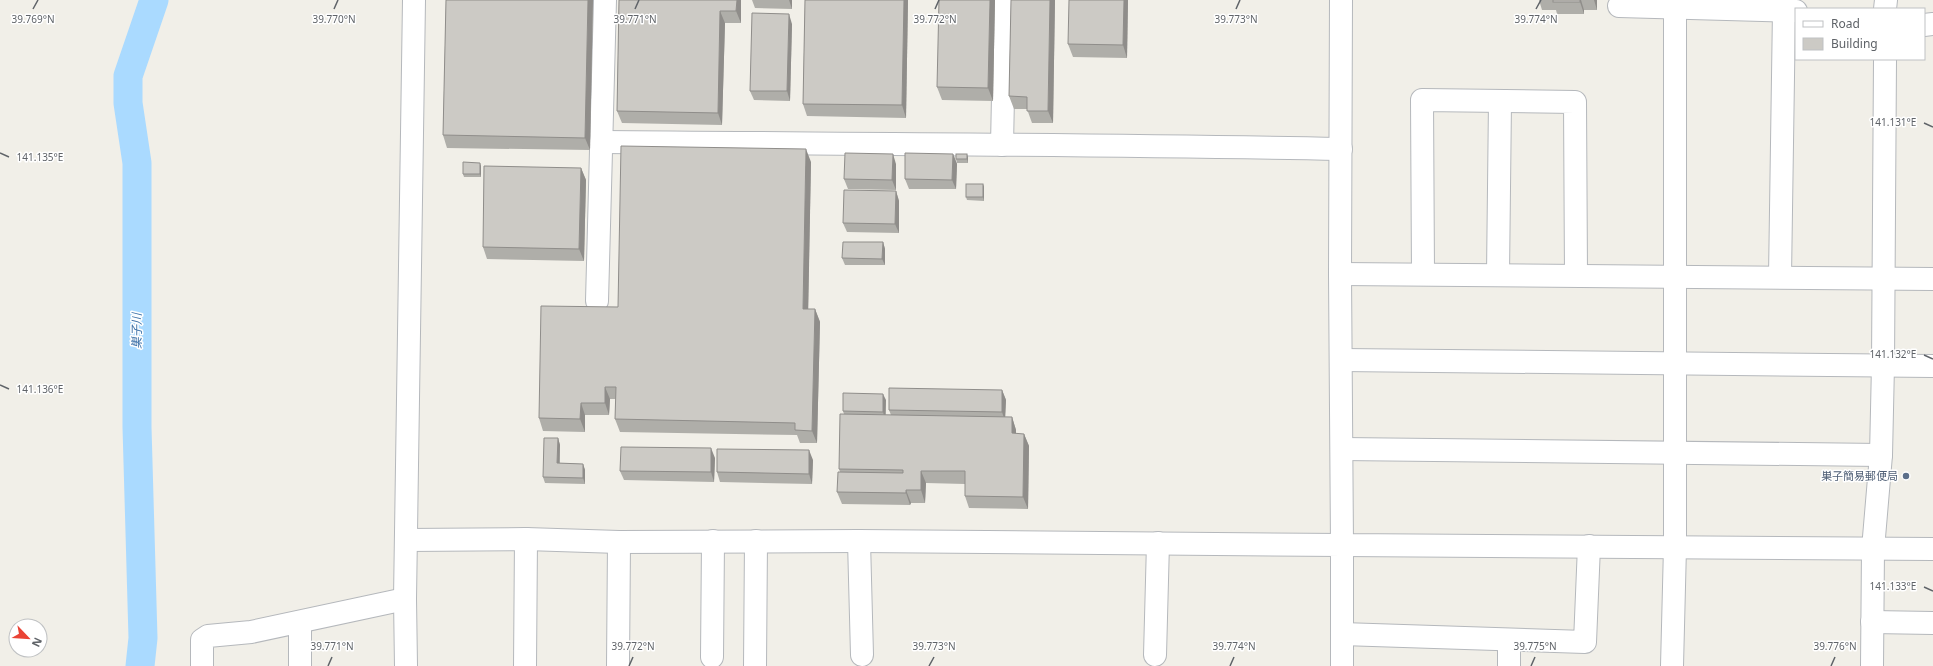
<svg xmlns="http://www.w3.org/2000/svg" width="1933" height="666" viewBox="0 0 1933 666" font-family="'Noto Sans','Noto Sans JP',sans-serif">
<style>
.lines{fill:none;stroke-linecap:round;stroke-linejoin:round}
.river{stroke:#aadaff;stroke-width:29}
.minor-casing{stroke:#b5b8bc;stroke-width:24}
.minor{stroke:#fff;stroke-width:22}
.wall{fill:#afaea9}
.shaded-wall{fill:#8f8d8a}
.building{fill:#cccac5;stroke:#8f8d8a}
.ticks{fill:none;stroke:#5f6368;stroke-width:1.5}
.service-dot{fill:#5c6f8a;stroke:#fff;stroke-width:1.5}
.labels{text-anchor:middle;stroke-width:3;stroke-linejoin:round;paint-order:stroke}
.service-label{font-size:11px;fill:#4e5e75;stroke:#fff;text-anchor:end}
.water-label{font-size:12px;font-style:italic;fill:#4174aa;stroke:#fff}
.ticks-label{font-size:10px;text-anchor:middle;fill:#5f6368;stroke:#fff;stroke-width:3;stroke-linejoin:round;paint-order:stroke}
</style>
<rect width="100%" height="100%" fill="#f1efe8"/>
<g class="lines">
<!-- river -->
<path class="river" d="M140,666L143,638L137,427V163L128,103V76L154,0"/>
<defs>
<g id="minor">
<path d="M1341,0L1340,274L1342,545L1933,549"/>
<path d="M1619,6L1796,11"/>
<path d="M1885,9L1886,0"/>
<path d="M1924,25L1933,24"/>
<path d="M601,142C848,144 1094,144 1341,149"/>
<path d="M1002,145L1005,0"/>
<path d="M1340,274L1933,279"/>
<path d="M1423,274L1422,100L1575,102L1576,275"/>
<path d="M1498,275L1500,101"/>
<path d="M1780,277L1784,10"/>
<path d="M597,301L605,0"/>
<path d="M1341,360L1933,366"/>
<path d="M1342,449L1881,455"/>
<path d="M407,540L526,539L619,542L859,541L1342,545V666"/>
<path d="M859,541L862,655"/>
<path d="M300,622V666"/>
<path d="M1872,622L1933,623"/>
<path d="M1342,634L1585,642L1589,546"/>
<path d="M1155,655L1158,543"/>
<path d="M712,657L713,541"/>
<path d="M202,666V640L208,636L251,632L405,599"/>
<path d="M406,666L405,599L414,0"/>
<path d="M525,666L526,539"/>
<path d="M618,666L619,542"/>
<path d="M755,666L756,541"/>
<path d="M1509,666V640"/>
<path d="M1672,666L1675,547V0"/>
<path d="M1872,666L1873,549L1881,455L1883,365L1885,59"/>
</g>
</defs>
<!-- minor casing -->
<use href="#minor" class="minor-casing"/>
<!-- minor -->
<use href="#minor" class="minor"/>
</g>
<!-- wall -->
<g class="wall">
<path d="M446,0H593L590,150L447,148L443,135Z"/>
<path d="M619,0H741V23H725L722,125L622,123L617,111Z"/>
<path d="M752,0H792V9L755,8Z"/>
<path d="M805,0H908L906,118L807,116L803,104Z"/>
<path d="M995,0L993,101L942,100L937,87Z"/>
<path d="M1011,0H1055L1053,123H1032L1027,109H1014L1009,96Z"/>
<path d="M1128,0L1127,58L1073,57L1068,44Z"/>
<path d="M1539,0H1597V10H1584V14H1557L1556,10H1542Z"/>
<path d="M792,24L790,101L754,100L750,91Z"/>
<path d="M953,154L957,164L956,189H909L905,179Z"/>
<path d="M968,157V163H957L956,159Z"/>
<path d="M811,162L808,309H815L820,322L817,443H800L797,435L620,432L615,419L616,399H610L609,415H585V432L543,431L539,418L618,307Z"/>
<path d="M896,164V190L848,189L844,179Z"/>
<path d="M481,166V177H464L463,174Z"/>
<path d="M581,168L586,180L584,261L487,259L483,247Z"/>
<path d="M983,184L984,187V201L967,200L966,197Z"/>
<path d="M896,191L899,201V233L847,232L843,223Z"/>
<path d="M883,242L885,249V265H845L842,258Z"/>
<path d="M1002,390L1006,400L1005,417H1012L1016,430V434H1024L1029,446L1028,509L969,508L965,496V484L926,483L925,503H911L910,505L842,504L837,492L840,472L839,469L844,414L843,411L886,400V415H891L889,410Z"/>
<path d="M558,438L560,445V463L583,464L585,470V484L545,483L543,477Z"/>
<path d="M715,458L714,482L624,480L620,471Z"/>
<path d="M813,460L812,484L720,482L717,472Z"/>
</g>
<!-- shaded-wall -->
<g class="shaded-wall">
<path d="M588,0H593L590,150L585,138Z"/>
<path d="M737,0H741V23L736,11Z"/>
<path d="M789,0H792V9Z"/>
<path d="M904,0H908L906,118L902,105Z"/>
<path d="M990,0H995L993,101L988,88Z"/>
<path d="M1050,0H1055L1053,123L1048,111Z"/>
<path d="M1124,0H1128L1127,58L1123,45Z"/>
<path d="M1580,0H1581L1584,10V14L1580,2Z"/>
<path d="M1594,0H1597V10Z"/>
<path d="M720,11L725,23L722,125L718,113Z"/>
<path d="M789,14L792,24L790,101L787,91Z"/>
<path d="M806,149L811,162L808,321L803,309Z"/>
<path d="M893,154L896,164V190L892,180Z"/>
<path d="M953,154L957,164L956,189L952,180Z"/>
<path d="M967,154L968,157V163L967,159Z"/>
<path d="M480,163L481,166V177L480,174Z"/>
<path d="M581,168L586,180L584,261L579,249Z"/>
<path d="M983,184L984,187V201L983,197Z"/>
<path d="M896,191L899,201V233L895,224Z"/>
<path d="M883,242L885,249V265L882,259Z"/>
<path d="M815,309L820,322L817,443L812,431Z"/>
<path d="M605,387L610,399L609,415L605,403Z"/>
<path d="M1002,390L1006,400L1005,421L1002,412Z"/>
<path d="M883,394L886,400L885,419L883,412Z"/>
<path d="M581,403L585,415V432L580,419Z"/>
<path d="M1012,417L1016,430V446L1012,433Z"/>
<path d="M1024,434L1029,446L1028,509L1023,497Z"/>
<path d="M558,438L560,445L559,470L557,463Z"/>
<path d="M711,448L715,458L714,482L711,472Z"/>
<path d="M809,450L813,460L812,484L809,474Z"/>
<path d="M583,464L585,470V484L583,478Z"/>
<path d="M921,471L926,483L925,503L921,490Z"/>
<path d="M906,490L911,503L910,505L906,493Z"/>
</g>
<!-- building -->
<g class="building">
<path d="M446,0H588L585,138L443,135Z"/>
<path d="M619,0H737L736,11H720L718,113L617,111Z"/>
<path d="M805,0H904L902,105L803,104Z"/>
<path d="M939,0H990L988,88L937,87Z"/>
<path d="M1011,0H1050L1048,111H1027V97L1009,96Z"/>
<path d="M1069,0H1124L1123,45L1068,44Z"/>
<rect x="1553" y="0" width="27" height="2"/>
<path d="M752,13L789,14L787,91H750Z"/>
<path d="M621,146L806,149L803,309H815L812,431L795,430V423L615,419L616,387H605V403H581L580,419L539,418L541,306L618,307Z"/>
<path d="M845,153L893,154L892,180L844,179Z"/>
<path d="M905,153L953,154L952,180L905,179Z"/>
<rect x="956" y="154" width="11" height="5"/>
<path d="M463,162L480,163V174H463Z"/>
<path d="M484,166L581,168L579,249L483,247Z"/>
<rect x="966" y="184" width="17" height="13"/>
<path d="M844,190L896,191L895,224L843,223Z"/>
<path d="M843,242H883L882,259L842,258Z"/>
<path d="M889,388L1002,390V412L889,410Z"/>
<path d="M843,393L883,394V412L843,411Z"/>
<path d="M840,414L1012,417V433L1024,434L1023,497L965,496V471H921V490H906V493L837,492L838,472L903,473V470L839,469Z"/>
<path d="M544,438H558L557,463L583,464V478L543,477Z"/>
<path d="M621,447L711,448V472L620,471Z"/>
<path d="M717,449L809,450V474L717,472Z"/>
</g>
<!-- ticks -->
<path class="ticks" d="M33,9L38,0M334,9L338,0M635,9L639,0M935,9L939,0M1236,9L1240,0M1536,9L1541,0M1924,123L1933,127M0,153L9,157M1924,355L1933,359M0,385L9,389M1924,587L1933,591M328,666L332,657M629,666L633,657M929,666L934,657M1230,666L1234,657M1531,666L1535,657M1831,666L1835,657"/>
<!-- markers -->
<circle class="service-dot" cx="1906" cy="476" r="4"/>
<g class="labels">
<!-- service labels -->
<g class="service-label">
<text x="1898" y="480">巣子簡易郵便局</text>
</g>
<!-- water labels -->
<g class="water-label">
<text transform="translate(137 331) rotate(-90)" y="4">巣子川</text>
</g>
</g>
<g class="ticks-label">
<text x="33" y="23">39.769°N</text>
<text x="334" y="23">39.770°N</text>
<text x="635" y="23">39.771°N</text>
<text x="935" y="23">39.772°N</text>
<text x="1236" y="23">39.773°N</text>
<text x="1536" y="23">39.774°N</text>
<text x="1893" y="126">141.131°E</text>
<text x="40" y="161">141.135°E</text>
<text x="1893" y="358">141.132°E</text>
<text x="40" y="393">141.136°E</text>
<text x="1893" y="590">141.133°E</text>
<text x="332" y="650">39.771°N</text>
<text x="633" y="650">39.772°N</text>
<text x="934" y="650">39.773°N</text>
<text x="1234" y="650">39.774°N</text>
<text x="1535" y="650">39.775°N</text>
<text x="1835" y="650">39.776°N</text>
</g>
<!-- legend -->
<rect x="1795" y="8" width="130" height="52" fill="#ffffff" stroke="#bfc1c3"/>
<rect x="1803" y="21" width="20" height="6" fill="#ffffff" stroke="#bfc1c3"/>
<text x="1831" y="28" font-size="12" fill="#5f6368">Road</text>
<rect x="1803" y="38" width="20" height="12" fill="#cccac5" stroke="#bfc1c3"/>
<text x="1831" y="48" font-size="12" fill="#5f6368">Building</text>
<!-- north arrow -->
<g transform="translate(28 638) rotate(115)"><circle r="19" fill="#ffffff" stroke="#bfc1c3"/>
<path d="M0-3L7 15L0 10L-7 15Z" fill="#ea4335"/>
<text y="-6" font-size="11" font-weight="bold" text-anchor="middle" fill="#5f6368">N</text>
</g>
</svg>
